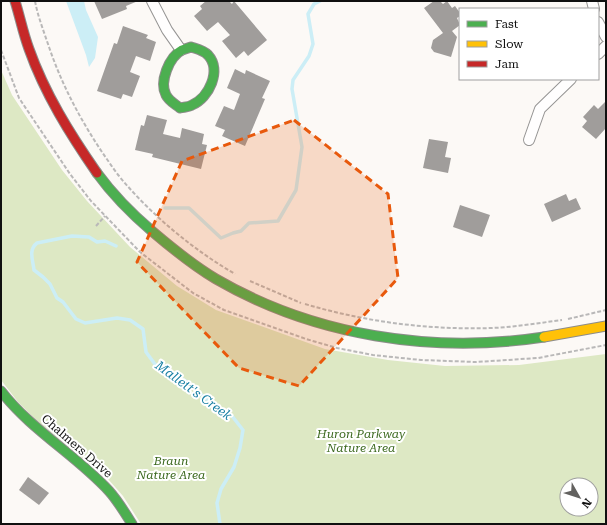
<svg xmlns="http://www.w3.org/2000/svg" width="607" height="525" viewBox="0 0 607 525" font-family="'Roboto Serif',serif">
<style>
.forest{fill:#dde8c4;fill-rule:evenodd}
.water{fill:#cceef6}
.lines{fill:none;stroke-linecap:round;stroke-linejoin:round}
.stream{stroke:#cceef6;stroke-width:3.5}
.building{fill:#a09d9b}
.street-casing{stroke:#969594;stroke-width:12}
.fast-casing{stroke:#8d8c8a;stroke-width:11}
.slow-casing{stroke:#8d8c8a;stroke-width:11}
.jam-casing{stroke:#8d8c8a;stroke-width:11}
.path{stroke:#b9b8b8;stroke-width:2;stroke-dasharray:4 2;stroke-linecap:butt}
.street{stroke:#fffefe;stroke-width:10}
.fast{stroke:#4caf50;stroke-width:9}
.slow{stroke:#ffc107;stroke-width:9}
.jam{stroke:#c62828;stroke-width:9}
.marked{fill:#e8590c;fill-opacity:0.2;stroke:#e8590c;stroke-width:3;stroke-dasharray:8 5;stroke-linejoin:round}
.labels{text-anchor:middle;stroke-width:4;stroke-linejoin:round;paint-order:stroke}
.park-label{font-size:12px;font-style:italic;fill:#3c691f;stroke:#fff}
.street-label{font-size:12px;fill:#101010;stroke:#fff}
.water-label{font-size:13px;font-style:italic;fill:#187fa3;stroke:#fff}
</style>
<rect width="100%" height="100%" fill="#fcf9f6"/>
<!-- forest -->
<path class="forest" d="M1,70L12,95L62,170L87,201L130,247L177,286L216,310L325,349L388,360L445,366L519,365L606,354V524H141L123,496L108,479L36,420L18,402L1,380ZM567,485H591V509H567Z"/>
<!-- water -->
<path class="water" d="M66,1H84L86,10L98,37L95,58L89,67L86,55Z"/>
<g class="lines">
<!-- stream -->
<g class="stream">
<path d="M165,208H189L221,238L233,233L241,231L249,223L278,221L296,190L302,147L292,89L293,80L309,56L313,44L308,14L314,4L320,1"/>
<path d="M116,246L105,241L97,242L89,237L72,236L37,243C28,250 33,260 34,270L43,277L50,284L57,298L63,302L76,319L85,323L117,318L130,320L143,329L146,352L157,367L170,371L187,382L211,403L232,416L243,430L240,448L234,467L221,489L217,503L220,524"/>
</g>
</g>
<!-- building -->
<g class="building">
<path d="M94,1H138L126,6L127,9L102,19Z"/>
<path d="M206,1H229L232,4L234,1L267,40L248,56L244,51L236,58L222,41L230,35L218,22L207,31L194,16L202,9L200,6Z"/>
<path d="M434,1H440L443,4L447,1L452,8L455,6L460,13V16L457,18L460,25L452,31L457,37L451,57L434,52L431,48L433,40L443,33L424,8Z"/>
<path d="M123,26L148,35L146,38L156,42L150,61L136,56L130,72L140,76L132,97L123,94L121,99L97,91L114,43L117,44Z"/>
<path d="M235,69L245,74L246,70L270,81L262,98L265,99L245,146L222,136L225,130L215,126L224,106L234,110L240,94L227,88Z"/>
<path d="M606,101V128L596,139L582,127L587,121L583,117L594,105L598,109Z"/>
<path d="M147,115L167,120L163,134L180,138L182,128L204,134L202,144L207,145L201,169L152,157L153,154L135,150L141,125L144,126Z"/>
<path d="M429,139L448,142L445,157L451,158L448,173L423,168Z"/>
<path d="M566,194L569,201L576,198L581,209L552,222L544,204Z"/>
<path d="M460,205L490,215L482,237L453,227Z"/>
<path d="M28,477L49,493L39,505L19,490Z"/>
</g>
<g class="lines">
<defs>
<g id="street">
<path d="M152,1L167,30L181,50"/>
<path d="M592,1L594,9"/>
<path d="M598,22L606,37"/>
<path d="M598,54L606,46"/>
<path d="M529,140L540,109L571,79"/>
</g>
<g id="fast">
<path d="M191,47C197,49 203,50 208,55C222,70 209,98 192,105C189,107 184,107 180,108C175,104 169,101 166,95C159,82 169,57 182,50C185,49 188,48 191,47Z"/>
<path d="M97,173C113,195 133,215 153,232C173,249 194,266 216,279C314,336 433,354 544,337"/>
<path d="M1,391C31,430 76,455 109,491C118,501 125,513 132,524"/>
</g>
<path id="slow" d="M544,337L606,326"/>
<path id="jam" d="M15,1C20,17 23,33 29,49C45,94 70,134 97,173"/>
</defs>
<!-- street casing -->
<use href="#street" class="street-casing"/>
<!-- fast casing -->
<use href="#fast" class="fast-casing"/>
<!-- slow casing -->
<use href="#slow" class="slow-casing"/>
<!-- jam casing -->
<use href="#jam" class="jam-casing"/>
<!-- path -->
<g class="path">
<path d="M35,1C38,17 44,32 49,47C62,85 80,119 102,152C109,162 116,173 124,182C155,218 194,250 235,274"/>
<path d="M1,50L19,98L70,174L91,201L140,252L193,293L224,310L306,339L337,348L373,355L421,360L476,362L538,358L606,345"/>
<path d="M96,226L105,216"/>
<path d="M250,281L301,303"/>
<path d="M305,304C366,322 428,330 492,328C515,327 539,323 562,320"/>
<path d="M568,319L606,310"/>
</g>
<!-- street -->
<use href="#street" class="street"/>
<!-- fast -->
<use href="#fast" class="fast"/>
<!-- slow -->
<use href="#slow" class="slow"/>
<!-- jam -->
<use href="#jam" class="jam"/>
</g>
<!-- marked area -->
<path class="marked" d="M294,120L388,194L398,278L299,386L239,368L137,262L182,161Z"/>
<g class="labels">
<!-- park labels -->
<g class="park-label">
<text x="361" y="438">Huron Parkway<tspan x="361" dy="14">Nature Area</tspan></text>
<text x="171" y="465">Braun<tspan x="171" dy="14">Nature Area</tspan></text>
</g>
<!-- street labels -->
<g class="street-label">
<text transform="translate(77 446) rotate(41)" y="4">Chalmers Drive</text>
</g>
<!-- water labels -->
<g class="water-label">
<text transform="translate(194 390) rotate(36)" y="5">Mallett's Creek</text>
</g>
</g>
<!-- border -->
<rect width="607" height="525" fill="none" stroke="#101010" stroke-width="4"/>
<!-- legend -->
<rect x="459" y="8" width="140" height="72" fill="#ffffff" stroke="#9f9f9f"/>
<rect x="467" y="21" width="20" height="6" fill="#4caf50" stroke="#9f9f9f"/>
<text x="495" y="28" font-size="12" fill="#101010">Fast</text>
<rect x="467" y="41" width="20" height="6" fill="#ffc107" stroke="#9f9f9f"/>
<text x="495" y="48" font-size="12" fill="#101010">Slow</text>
<rect x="467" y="61" width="20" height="6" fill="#c62828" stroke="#9f9f9f"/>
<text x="495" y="68" font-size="12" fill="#101010">Jam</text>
<!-- north arrow -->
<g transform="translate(579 497) rotate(129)"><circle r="19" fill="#ffffff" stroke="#9f9f9f"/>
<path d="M0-3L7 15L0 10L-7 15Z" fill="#636260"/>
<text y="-6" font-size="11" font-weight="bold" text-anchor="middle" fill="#101010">N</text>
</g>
</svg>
